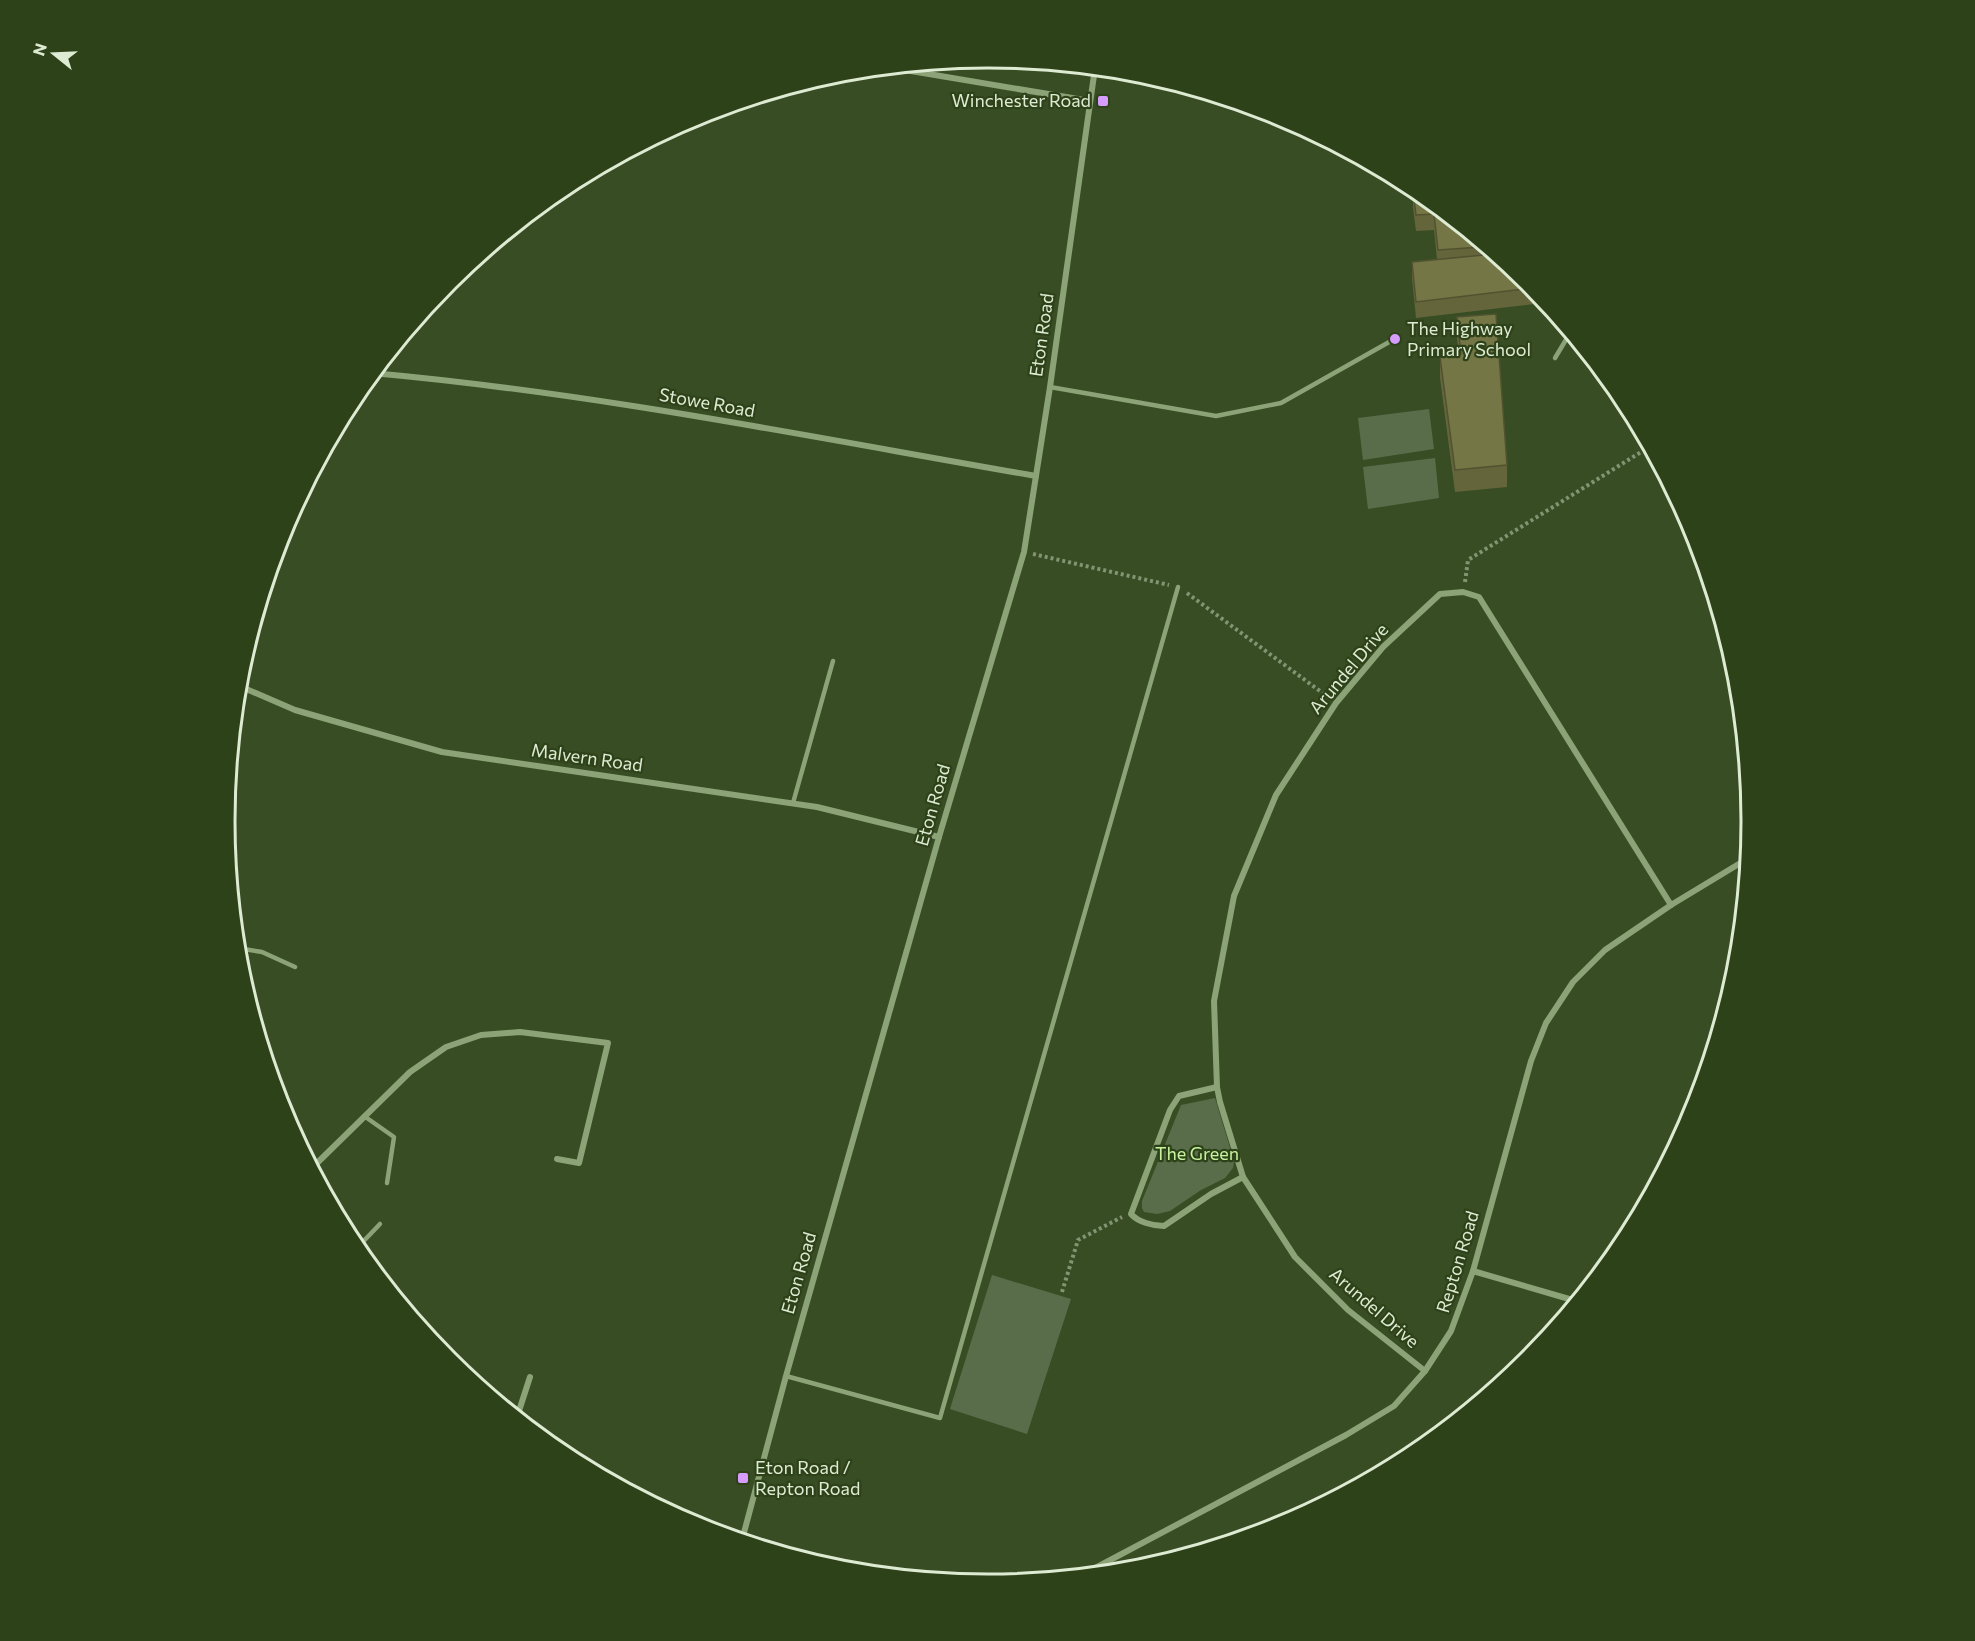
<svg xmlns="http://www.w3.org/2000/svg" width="1975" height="1641" viewBox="0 0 1975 1641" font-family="Commissioner,sans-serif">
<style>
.green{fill:#5a6d4a}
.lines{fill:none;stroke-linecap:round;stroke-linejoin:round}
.path{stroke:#839473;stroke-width:4;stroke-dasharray:3 3;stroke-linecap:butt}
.lane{stroke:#8ba376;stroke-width:4.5}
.street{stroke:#8ba376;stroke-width:6}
.wall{fill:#64653b}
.building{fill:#747645;stroke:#515330;stroke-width:1.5}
.poi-dot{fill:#d59cfb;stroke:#2e4219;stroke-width:2}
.labels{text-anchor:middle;stroke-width:4.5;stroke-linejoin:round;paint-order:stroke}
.poi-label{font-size:18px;fill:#deebd3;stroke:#2e4219;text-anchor:start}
.street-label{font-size:18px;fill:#deebd3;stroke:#2e4219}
.park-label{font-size:18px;fill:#c7f29f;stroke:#2e4219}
.rim{fill:none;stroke:#deebd3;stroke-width:3}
</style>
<rect width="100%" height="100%" fill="#384d24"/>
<!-- green -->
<g class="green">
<path d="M1429,409L1434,449L1363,460L1358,418Z"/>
<path d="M1435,458L1439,498L1368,509L1363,467Z"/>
<path d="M1215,1098L1234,1161L1233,1168L1225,1178L1201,1190L1170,1211L1157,1214L1144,1212L1142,1208V1201L1181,1105Z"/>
<path d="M992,1275L1071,1299L1027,1434L950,1409Z"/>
</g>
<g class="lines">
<!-- path -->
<g class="path">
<path d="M1033,554L1169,585"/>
<path d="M1465,582L1468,560L1649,447"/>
<path d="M1187,593L1328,697"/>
<path d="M1062,1292L1078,1240L1122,1217"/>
</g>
<!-- lane -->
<g class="lane">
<path d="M1555,358L1570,333"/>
<path d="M1050,387L1216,416L1281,403L1398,337"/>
<path d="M793,803L833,661"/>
<path d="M237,948L262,952L295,967"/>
<path d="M364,1116L394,1137L387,1183"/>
<path d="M356,1249L380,1224"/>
<path d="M786,1376L940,1418L1178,587"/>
</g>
<!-- street -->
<g class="street">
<path d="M887,67L1090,101"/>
<path d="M372,373C595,393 816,438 1036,476"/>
<path d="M237,685L295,710L442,752L817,807L939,837"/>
<path d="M1217,1087L1179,1096L1170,1110L1131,1214C1138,1222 1153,1226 1164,1226L1211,1194L1243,1177"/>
<path d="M312,1168L410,1072L446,1047L481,1035L520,1032L608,1043L579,1163L557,1159"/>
<path d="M1473,1271L1576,1301"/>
<path d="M1425,1371L1348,1310L1295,1257L1243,1177L1220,1102L1217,1087L1214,1001L1234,896L1276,795L1336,703L1383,647L1440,594L1463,592L1479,597L1671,905"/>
<path d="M517,1417L530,1377"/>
<path d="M742,1540L786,1376L939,837L1024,552L1050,387L1095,68"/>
<path d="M1082,1575L1346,1435L1394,1406L1425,1371L1451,1331L1473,1271L1531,1061L1546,1023L1573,982L1605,950L1671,905L1747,859"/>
</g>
</g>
<!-- wall -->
<g class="wall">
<path d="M1413,192L1481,247V255L1528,281L1534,289V304L1416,318L1412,278V262L1437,259L1434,230L1416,231L1413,208Z"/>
<path d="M1457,317L1507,465V487L1455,492L1440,378V357L1459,354L1457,339Z"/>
</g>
<!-- building -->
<g class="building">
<path d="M1418,191L1481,242V247L1438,250L1434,214L1416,215L1413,192Z"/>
<path d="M1494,254L1528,281L1533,288L1416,302L1412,262Z"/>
<path d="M1496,314L1507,465L1455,470L1440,357L1461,354L1457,317Z"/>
</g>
<!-- markers -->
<g class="poi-dot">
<rect x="1097" y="95" width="12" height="12" rx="3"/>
<circle cx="1395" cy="339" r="6"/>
<rect x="737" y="1472" width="12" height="12" rx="3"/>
</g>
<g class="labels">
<!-- poi labels -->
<g class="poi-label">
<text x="1091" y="107" text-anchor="end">Winchester Road</text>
<text x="1407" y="335">The Highway<tspan x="1407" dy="21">Primary School</tspan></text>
<text x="755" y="1474">Eton Road /<tspan x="755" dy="21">Repton Road</tspan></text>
</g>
<!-- street labels -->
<g class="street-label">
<text transform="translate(1042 335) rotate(-82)" y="6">Eton Road</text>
<text transform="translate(707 403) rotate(10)" y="6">Stowe Road</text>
<text transform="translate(1349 669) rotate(-50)" y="6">Arundel Drive</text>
<text transform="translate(587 758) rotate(8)" y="6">Malvern Road</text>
<text transform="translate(933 805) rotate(-74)" y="6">Eton Road</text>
<text transform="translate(1458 1262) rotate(-73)" y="6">Repton Road</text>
<text transform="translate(799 1273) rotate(-74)" y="6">Eton Road</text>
<text transform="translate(1374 1308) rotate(41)" y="6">Arundel Drive</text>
</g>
<!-- park labels -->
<g class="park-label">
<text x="1197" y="1160">The Green</text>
</g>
</g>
<!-- crop -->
<path d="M0 0H1975V1641H0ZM235 821a753 753 0 1 1 1506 0a753 753 0 1 1-1506 0Z" fill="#2e4219" fill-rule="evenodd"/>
<path class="rim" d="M235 821a753 753 0 1 1 1506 0a753 753 0 1 1-1506 0Z"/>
<!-- north arrow -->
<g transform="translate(54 54) rotate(288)" stroke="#2e4219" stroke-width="4.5" paint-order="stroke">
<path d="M0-4.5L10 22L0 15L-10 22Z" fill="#deebd3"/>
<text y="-9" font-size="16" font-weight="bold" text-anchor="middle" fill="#deebd3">N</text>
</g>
</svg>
